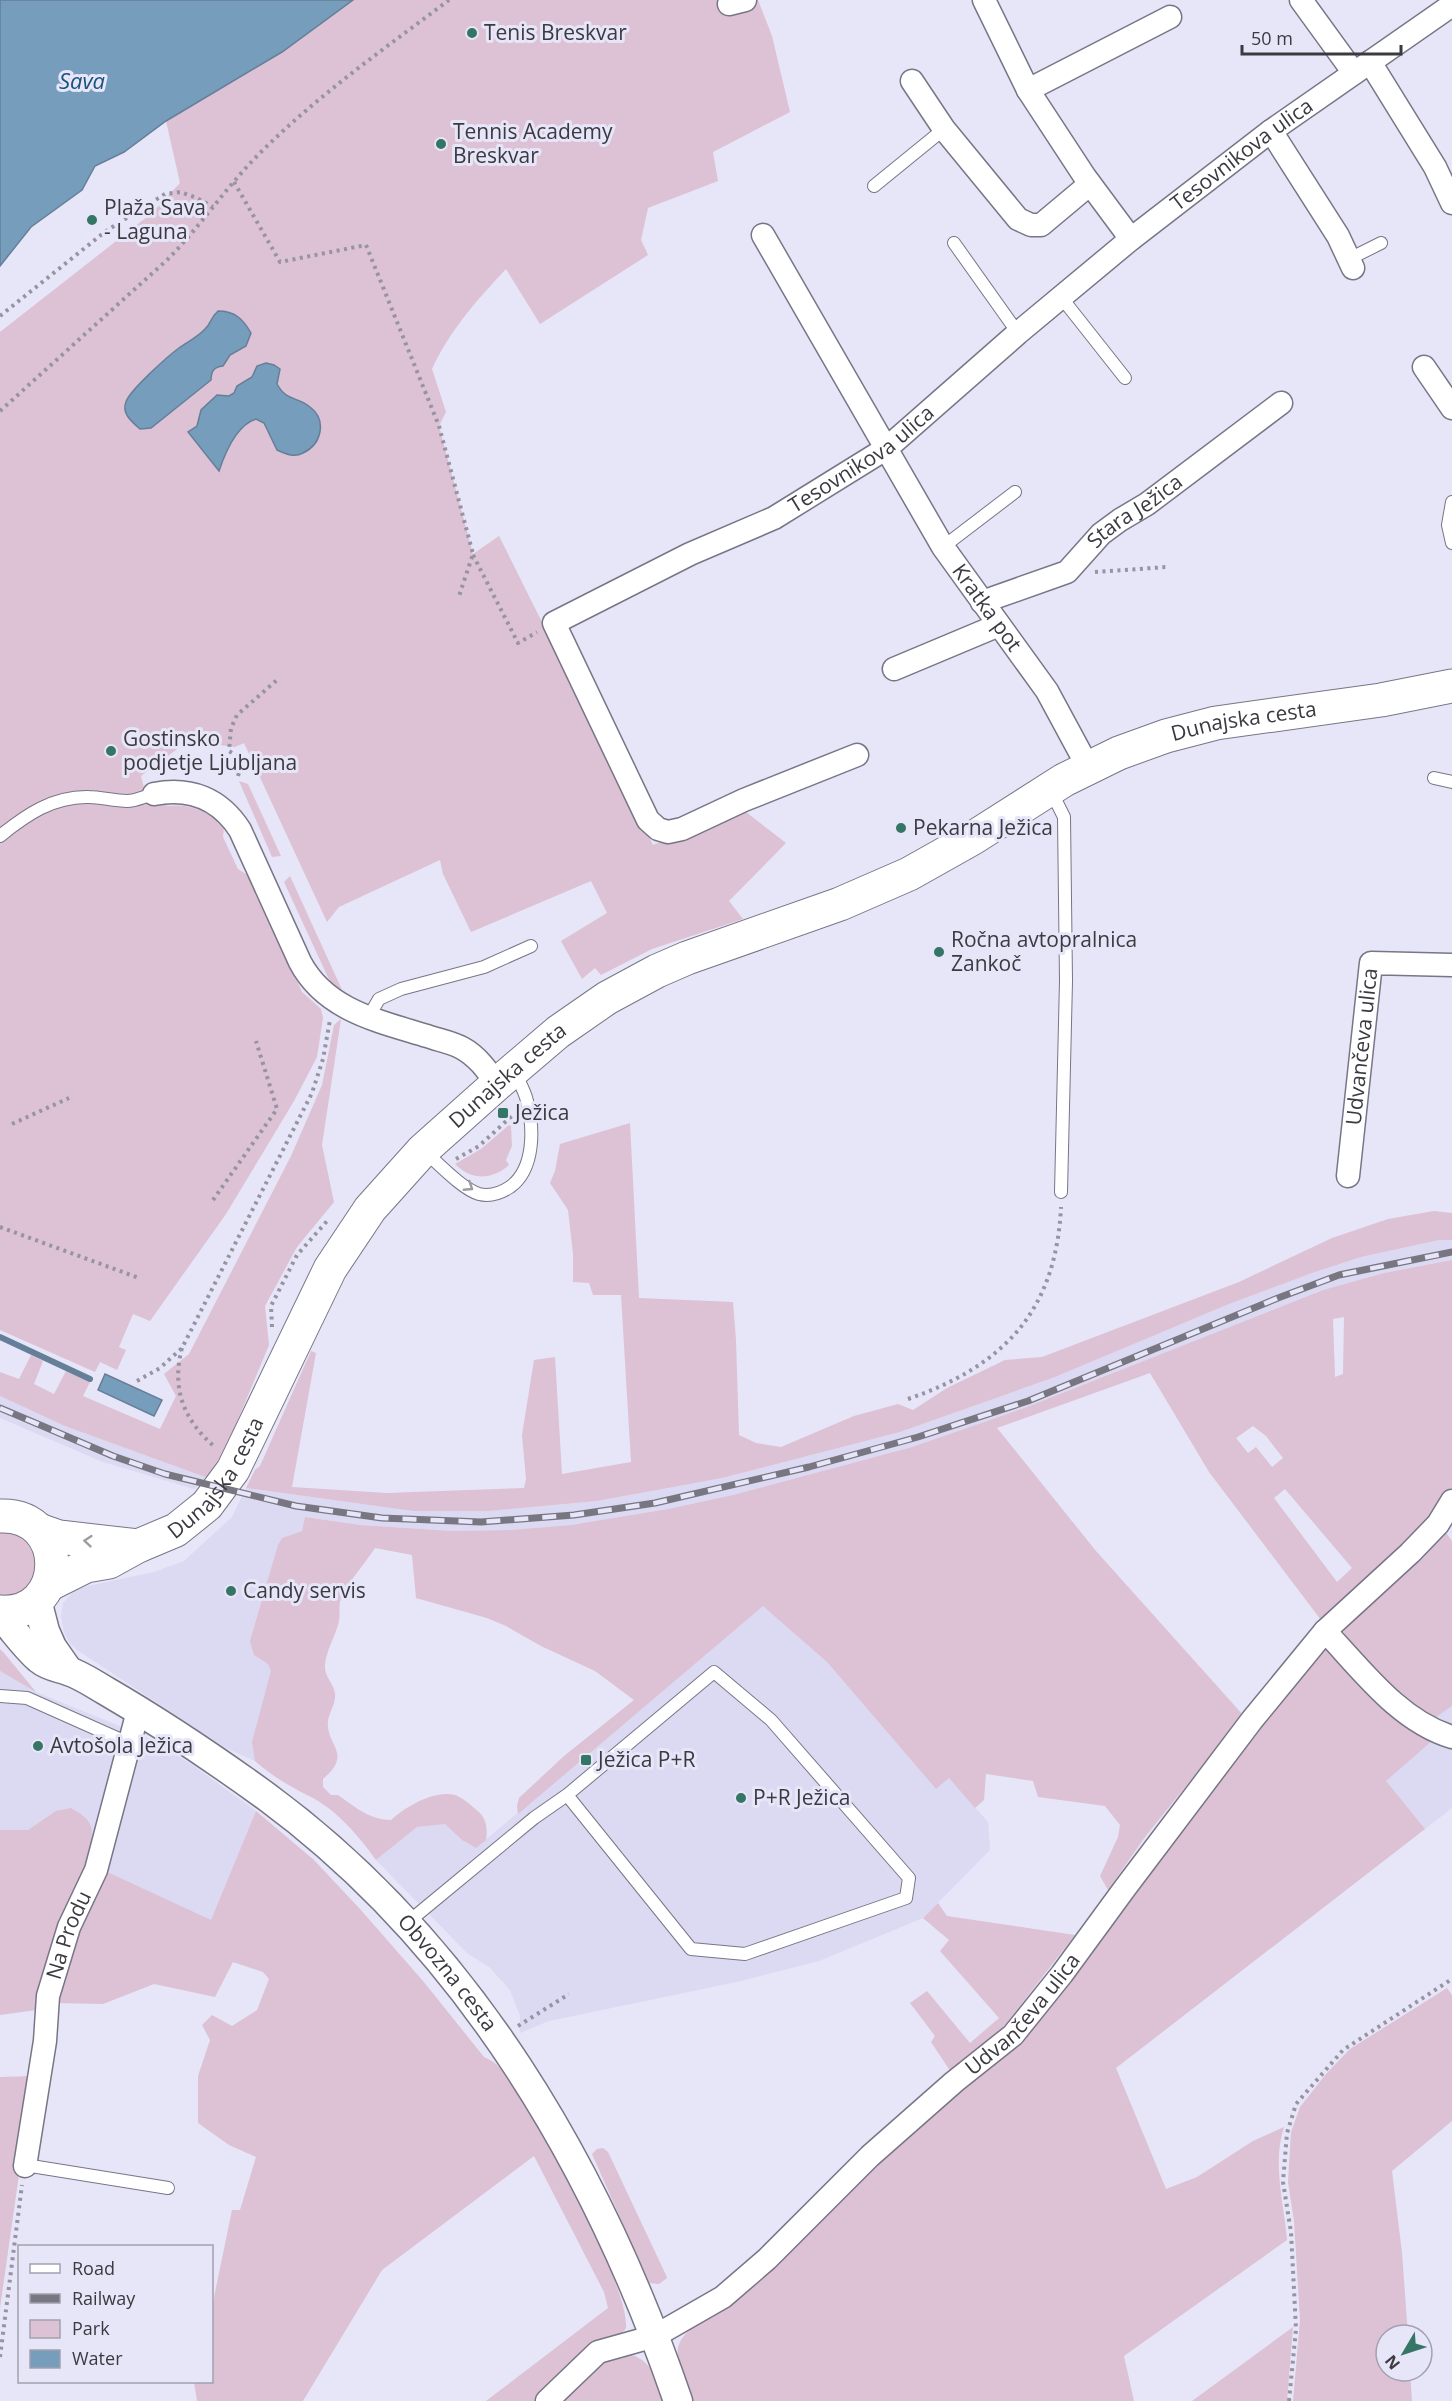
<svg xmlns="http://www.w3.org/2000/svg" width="1452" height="2401" viewBox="0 0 1452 2401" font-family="'Open Sans',sans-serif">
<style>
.built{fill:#dcd9f2}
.green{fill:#ddc1d4;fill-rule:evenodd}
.water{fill:#779dbd;stroke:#657f98;stroke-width:1.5}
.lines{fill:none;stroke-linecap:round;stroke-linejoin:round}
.stream{stroke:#657f98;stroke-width:6}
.service-casing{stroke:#777686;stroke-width:14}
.minor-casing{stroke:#777686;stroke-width:25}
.tertiary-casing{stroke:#777686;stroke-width:31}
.secondary-casing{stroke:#777686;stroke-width:35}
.path{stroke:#9694a2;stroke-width:4;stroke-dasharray:3 4.5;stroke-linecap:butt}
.service{stroke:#fff;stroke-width:12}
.minor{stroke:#fff;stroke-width:22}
.tertiary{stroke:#fff;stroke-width:28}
.secondary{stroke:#fff;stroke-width:33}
.rail-casing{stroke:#777681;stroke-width:7}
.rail{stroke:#e7e5f8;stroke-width:4.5;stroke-dasharray:14;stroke-linecap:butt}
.oneway{stroke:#9d9ca0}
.poi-dot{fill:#347565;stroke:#e7e5f8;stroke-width:2}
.labels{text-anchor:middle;stroke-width:6;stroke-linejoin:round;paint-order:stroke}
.poi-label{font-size:21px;fill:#3b3a41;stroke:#e7e5f8;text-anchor:start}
.street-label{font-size:21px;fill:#3b3a41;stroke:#e7e5f8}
.water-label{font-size:22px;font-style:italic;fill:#18547f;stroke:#e7e5f8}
</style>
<rect width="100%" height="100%" fill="#e7e5f8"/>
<!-- built -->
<g class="built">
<path d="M1439,1240H1452V1260L1384,1273L1323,1290L1027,1407L912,1447L733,1495L668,1509L571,1525L510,1530L452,1531L360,1525L305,1517L302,1531L282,1538L276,1558L308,1606L255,1761L226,1748L77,1650L69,1642L64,1632L61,1616L63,1603L74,1591L88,1586L154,1572L184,1561L232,1517L246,1488L413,1511H488L597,1501L722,1478L900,1432L1055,1377L1229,1304L1312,1273L1361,1257Z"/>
<path d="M0,1396L65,1426L208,1478L194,1489L103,1462L0,1418Z"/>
<path d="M763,1605L827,1662L936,1789L949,1778L988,1822L990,1850L923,1918L819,1961L741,1981L549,2021L520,2033V2016L510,1990L489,1967L467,1953L376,1860L417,1827L433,1825L445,1824L462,1840L476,1848Z"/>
<path d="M0,1671L36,1692L144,1736L191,1764L256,1811L211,1921L103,1870L28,1830H0Z"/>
<path d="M1452,1706V1808L1425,1829L1385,1781L1432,1741V1720Z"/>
</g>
<!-- green -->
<g class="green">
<path d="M353,0H758L772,36L790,112L713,152L718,181L648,208L641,240L648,255L540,324L506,269C477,300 450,330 432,369L446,412L439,426L473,554L499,536L653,845L742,809L786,843L729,901L743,919L652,949L601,975L595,968L582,979L561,941L607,913L591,881L471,932L443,874L440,860L339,907L327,922L244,743L235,747L188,741L141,776L146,796L163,792L167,806C190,803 209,811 224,827L223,837L238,869L249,876L302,992L321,1009L323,1018L317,1057L294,1101L226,1214L150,1321L133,1314L119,1347L126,1350L117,1370L100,1362L95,1372L0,1330V332L152,213L180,183L166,121L282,52Z"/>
<path d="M239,781L248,784L281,856L272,857Z"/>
<path d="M290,876L343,992L332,986L284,882Z"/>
<path d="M341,1019L322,1145L334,1202L297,1247L265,1306L269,1345L226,1448L208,1478L65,1426L0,1396V1372L19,1379L31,1355L43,1361L34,1384L54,1394L66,1371L90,1382L83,1396L160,1429L176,1396L164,1374L189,1354L291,1156L322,1085L334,1025Z"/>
<path d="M630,1123L639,1298L733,1302L736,1340L739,1435L756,1443L781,1447L854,1416L898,1404L913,1410L947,1388L1005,1360L1042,1357L1239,1282L1332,1238L1388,1219L1434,1211L1452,1213V1240H1439L1361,1257L1312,1273L1229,1304L1055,1377L900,1432L722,1478L597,1501L488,1511H413L246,1488L255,1470L260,1466L311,1351L316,1353L292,1487L386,1493L524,1488L526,1479L522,1435L534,1360L555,1357L562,1474L631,1462L621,1295H593L589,1283L573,1282V1254L568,1210L550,1183L555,1171L560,1144Z"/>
<path d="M509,1125L511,1126L512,1146L506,1160L509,1165C492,1180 472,1181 455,1164L481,1149Z"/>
<path d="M1452,1260V1487C1436,1526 1380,1566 1348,1594C1338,1602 1330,1612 1321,1620L1209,1472L1150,1373L997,1428L1096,1551L1243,1715L1145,1837L1108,1890L1100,1876L1118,1837L1120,1825L1105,1806L1038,1797L1033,1781L986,1774L984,1800L975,1808L949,1778L936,1789L827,1662L763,1606L518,1814L517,1806L519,1798L564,1756L634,1700L595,1671L541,1646L506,1626L487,1618L416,1598L412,1555L375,1548C366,1562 347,1584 341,1598C338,1606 341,1617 338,1625C334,1638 326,1652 325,1665C324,1677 334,1683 335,1694C336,1704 329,1712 328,1721C325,1745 354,1753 323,1779V1787L331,1795H338C355,1807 370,1820 391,1820C406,1807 433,1790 455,1795C461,1797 469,1803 474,1808C486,1816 488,1827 486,1840L476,1848L462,1840L445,1824L417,1827L376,1860C359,1836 336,1809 309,1796C289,1786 272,1776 255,1761L252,1742L271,1671L268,1664L254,1655L250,1641L278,1545L282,1538L302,1531L305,1517L360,1525L452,1531L510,1530L571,1525L668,1509L733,1495L912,1447L1027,1407L1323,1290L1384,1273ZM1344,1317L1343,1374L1335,1377L1333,1319ZM1253,1426L1266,1436L1283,1458L1272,1467L1256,1447L1248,1453L1236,1438ZM1285,1489L1352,1568L1337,1582L1274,1498Z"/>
<path d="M1444,1530L1452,1541V1706L1432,1720L1386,1684L1346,1638L1343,1630Z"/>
<path d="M0,1531H11L30,1542L38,1568L25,1592L0,1599Z"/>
<path d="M1325,1646L1432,1741L1386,1781L1425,1829L1116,2068L1166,2189L1197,2177L1253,2141L1284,2127C1272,2163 1284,2204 1287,2240L1124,2356L1134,2401H692C671,2345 668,2344 717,2309L937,2105L1174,1832Z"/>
<path d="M0,1649L4,1653L36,1692L0,1671Z"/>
<path d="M71,1808C79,1813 88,1817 91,1827C99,1851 47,1978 36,2010L0,2015V1830H28L56,1811Z"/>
<path d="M256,1811L314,1860L360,1909L423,1981L484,2057C488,2059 493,2061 496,2064C530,2098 629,2283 626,2328L623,2332L591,2348L537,2401H486L608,2308L604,2292L534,2156L382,2270L303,2401H197L194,2382H212V2307L232,2210H240L256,2157L229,2145L198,2123V2076L210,2040L202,2025L212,2015L232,2026L257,2010L269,1979L263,1972L233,1962L215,1997L154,1984L103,2004L55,2003L60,1979L103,1870L211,1920Z"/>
<path d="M938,1903L947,1916L1075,1935L1005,2025L951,2072L931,2042L935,2036L910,2003L927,1991L970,2043L999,2018L940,1951L949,1940L923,1918Z"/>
<path d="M1447,1988L1452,1995V2121L1392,2171L1402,2253L1408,2335H1386V2371H1410L1412,2401H1293L1300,2320L1294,2221L1288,2182L1291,2132L1300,2107L1326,2074L1350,2049Z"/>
<path d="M33,2076L0,2308V2077Z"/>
<path d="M603,2148L608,2152L665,2273L667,2278L659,2284L649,2283L592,2154L597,2149Z"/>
<path d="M1293,2327L1287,2401H1192Z"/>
<path d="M626,2353C653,2360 655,2377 663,2401H558C579,2380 596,2361 626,2353Z"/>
</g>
<!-- water -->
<g class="water">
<path d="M0,0H353L282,52L166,121L124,152L95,166L82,190L31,227L0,266Z"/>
<path d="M218,311C235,311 243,319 251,333L246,346L230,355L223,366C214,367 211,371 211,380L151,428L140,429C132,422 121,413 126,402C129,391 168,356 179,348C187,342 198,337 205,329C211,324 210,318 218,311Z"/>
<path d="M266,363L274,365L280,369L277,384C287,402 297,396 310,407C327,420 322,444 303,453C294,458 286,454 277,450L264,423L256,419C237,425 225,453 219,471L188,432L197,426L201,410L217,395L229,396L234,393L237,386L252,377L257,366Z"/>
<path d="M105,1374L162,1400L154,1416L98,1390Z"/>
</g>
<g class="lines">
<!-- stream -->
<path class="stream" d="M0,1337L90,1379"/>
<defs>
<g id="service">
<path d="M874,186L944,129"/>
<path d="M954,243L1018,333"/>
<path d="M1349,259L1381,243"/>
<path d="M1061,297L1125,378"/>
<path d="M1452,502L1448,525L1452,543"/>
<path d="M943,547L1015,492"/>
<path d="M1434,778L1452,782"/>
<path d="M1046,792L1057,803L1064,817L1066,981L1061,1192"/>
<path d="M0,836C26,815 53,796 89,797C101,797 114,801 127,801C136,801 145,796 154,794"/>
<path d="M368,1018L379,999L401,989L484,967L531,946"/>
<path d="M424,1151C438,1163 462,1189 479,1194C491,1197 501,1193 510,1187C535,1169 534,1128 527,1101C525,1091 518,1080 514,1071"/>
<path d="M0,1696L27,1698L128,1743"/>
<path d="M407,1923L534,1818L567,1795L714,1672L771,1720L909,1878L906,1898L745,1954L691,1949L567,1795"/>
<path d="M25,2165L168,2188"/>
</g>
<g id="minor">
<path d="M984,0L1028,90L1085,177L1131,239"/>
<path d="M1301,0L1354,73"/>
<path d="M729,4L745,0"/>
<path d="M1370,62L1435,167L1452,203"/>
<path d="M912,81L944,129L1018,219L1031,225H1041L1090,184"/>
<path d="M1028,90L1170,17"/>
<path d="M1271,131L1338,236L1353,268"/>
<path id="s1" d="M763,235L943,547L1047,691L1088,767"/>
<path d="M1424,367L1452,408"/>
<path id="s2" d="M982,602L1067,572L1101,534L1120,520L1147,504L1281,403"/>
<path d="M894,669L999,625"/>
<path id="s3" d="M857,755L744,800L682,829L668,832L658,829L648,820L554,623L690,554L774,518L887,448L1018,333L1131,239L1271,131L1452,5"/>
<path d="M154,794C191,787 220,799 240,830L300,962C325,1010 378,1021 427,1036C438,1040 451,1042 462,1048C477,1056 487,1070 497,1084"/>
<path id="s4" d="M1348,1176L1371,963L1452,965"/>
<path d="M1325,1631C1362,1670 1399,1721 1452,1737"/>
<path id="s5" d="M25,2166L45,2041L48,1996L69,1927L96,1870L138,1711"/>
<path id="s6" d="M547,2401L598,2352L655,2336L723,2297L767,2259L870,2156L954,2082L1013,2035L1062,1974L1125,1888L1252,1720L1325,1631L1410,1553L1438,1524L1452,1501"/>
</g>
<g id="tertiary">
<path d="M37,1600L45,1631L52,1647L68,1670"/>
<path id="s7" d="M0,1615C13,1629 24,1646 39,1659C49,1667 57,1667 68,1671C81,1675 94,1684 106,1691C161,1723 216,1760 267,1797C469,1946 598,2168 678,2401"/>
</g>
<g id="secondary">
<path d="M0,1516C70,1513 68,1617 0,1612"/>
<path d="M39,1530L59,1537L138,1546"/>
<path id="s8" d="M48,1585L86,1566L109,1562L138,1546L176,1530L207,1505L233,1470L330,1269L370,1209L423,1150L497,1084L558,1032L607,998L657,971L687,958L840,904L909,874L973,838L1064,780L1119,753L1166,736L1216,723L1381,700L1452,686"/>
</g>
</defs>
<!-- service casing -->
<use href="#service" class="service-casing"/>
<!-- minor casing -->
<use href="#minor" class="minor-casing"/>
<!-- tertiary casing -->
<use href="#tertiary" class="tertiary-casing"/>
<!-- secondary casing -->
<use href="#secondary" class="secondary-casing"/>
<!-- path -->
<g class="path">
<path d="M234,182L280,262L366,245L439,426L473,554L459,596"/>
<path d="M0,316L106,231L165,194L180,192L197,198L213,207"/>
<path d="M0,411L167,260C200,227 226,187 260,153C317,96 385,48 449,0"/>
<path d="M473,555L518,643L537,632"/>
<path d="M1095,572L1167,567"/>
<path d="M238,776L243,760L229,751L231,728L237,715L277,680"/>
<path d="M12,1124L69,1098"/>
<path d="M456,1159L479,1146L514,1114"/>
<path d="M213,1200L277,1109L256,1041"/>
<path d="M0,1227L139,1278"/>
<path d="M272,1327L271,1306L297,1255L328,1220"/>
<path d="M182,1348C171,1389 184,1421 216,1448"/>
<path d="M137,1381L160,1368L182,1348L312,1093L323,1059L330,1020"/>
<path d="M908,1399C1004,1366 1056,1311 1061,1207"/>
<path d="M518,2026L569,1994"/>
<path d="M0,2357L22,2185"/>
<path d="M1289,2401L1296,2329L1291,2232L1283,2182L1287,2133L1296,2104L1343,2050L1452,1979"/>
</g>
<!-- service -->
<use href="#service" class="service"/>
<!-- minor -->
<use href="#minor" class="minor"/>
<!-- tertiary -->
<use href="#tertiary" class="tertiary"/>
<!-- secondary -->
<use href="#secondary" class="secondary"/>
<defs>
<path id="rail" d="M0,1408L113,1456L165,1474L296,1506L382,1518L481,1522L574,1515L655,1503L809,1467L918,1437L1028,1401L1278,1298L1339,1275L1452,1252"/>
</defs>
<!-- rail casing -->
<use href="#rail" class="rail-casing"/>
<!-- rail -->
<use href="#rail" class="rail"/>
</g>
<!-- one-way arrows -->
<defs><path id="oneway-chevron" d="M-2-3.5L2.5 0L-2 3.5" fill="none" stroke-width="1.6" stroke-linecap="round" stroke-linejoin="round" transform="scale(1.5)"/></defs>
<g class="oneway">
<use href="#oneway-chevron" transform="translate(469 1187) rotate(33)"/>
<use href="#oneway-chevron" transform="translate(88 1541) rotate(-175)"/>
</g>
<!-- markers -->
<g class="poi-dot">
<circle cx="472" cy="33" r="6"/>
<circle cx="441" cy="144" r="6"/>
<circle cx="92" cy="220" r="6"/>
<circle cx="111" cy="751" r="6"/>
<circle cx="901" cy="828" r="6"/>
<circle cx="939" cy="952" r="6"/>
<rect x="497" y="1107" width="12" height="12" rx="3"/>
<circle cx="231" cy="1591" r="6"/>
<circle cx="38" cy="1746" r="6"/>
<rect x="580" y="1754" width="12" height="12" rx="3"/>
<circle cx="741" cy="1798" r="6"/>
</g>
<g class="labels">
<!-- poi labels -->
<g class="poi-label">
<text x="484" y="40">Tenis Breskvar</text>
<text x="453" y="139">Tennis Academy<tspan x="453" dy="24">Breskvar</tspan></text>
<text x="104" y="215">Plaža Sava<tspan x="104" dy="24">- Laguna</tspan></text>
<text x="123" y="746">Gostinsko<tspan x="123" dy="24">podjetje Ljubljana</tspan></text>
<text x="913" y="835">Pekarna Ježica</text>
<text x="951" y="947">Ročna avtopralnica<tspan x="951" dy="24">Zankoč</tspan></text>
<text x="515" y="1120">Ježica</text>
<text x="243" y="1598">Candy servis</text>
<text x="50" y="1753">Avtošola Ježica</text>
<text x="598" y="1767">Ježica P+R</text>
<text x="753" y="1805">P+R Ježica</text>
</g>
<!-- street labels -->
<g class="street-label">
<text dy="7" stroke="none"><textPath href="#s3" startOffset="1284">Tesovnikova ulica</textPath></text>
<text dy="7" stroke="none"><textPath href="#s3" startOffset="796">Tesovnikova ulica</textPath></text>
<text dy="7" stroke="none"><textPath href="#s2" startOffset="182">Stara Ježica</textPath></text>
<text dy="7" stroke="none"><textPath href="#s1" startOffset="435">Kratka pot</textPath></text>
<text dy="7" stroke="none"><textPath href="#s8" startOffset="1536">Dunajska cesta</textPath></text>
<text dy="7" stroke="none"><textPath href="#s4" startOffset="130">Udvančeva ulica</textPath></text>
<text dy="7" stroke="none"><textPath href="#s8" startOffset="711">Dunajska cesta</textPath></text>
<text dy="7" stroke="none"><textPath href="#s8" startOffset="207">Dunajska cesta</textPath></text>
<text dy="7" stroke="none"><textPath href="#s5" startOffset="236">Na Produ</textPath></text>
<text dy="7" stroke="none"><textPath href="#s7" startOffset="579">Obvozna cesta</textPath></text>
<text dy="7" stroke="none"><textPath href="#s6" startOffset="621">Udvančeva ulica</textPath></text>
</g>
<!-- water labels -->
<g class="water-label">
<text x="82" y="89">Sava</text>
</g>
</g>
<!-- legend -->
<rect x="18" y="2245" width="195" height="138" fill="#e7e5f8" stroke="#a2a1af" stroke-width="1.5"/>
<rect x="30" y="2264" width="30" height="9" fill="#ffffff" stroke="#a2a1af" stroke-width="1.5"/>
<text x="72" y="2275" font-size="18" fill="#3b3a41">Road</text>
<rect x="30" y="2294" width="30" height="9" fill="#777681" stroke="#a2a1af" stroke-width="1.5"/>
<text x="72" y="2305" font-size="18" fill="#3b3a41">Railway</text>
<rect x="30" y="2320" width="30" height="18" fill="#ddc1d4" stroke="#a2a1af" stroke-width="1.5"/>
<text x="72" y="2335" font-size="18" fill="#3b3a41">Park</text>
<rect x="30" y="2350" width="30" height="18" fill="#779dbd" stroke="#a2a1af" stroke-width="1.5"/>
<text x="72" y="2365" font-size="18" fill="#3b3a41">Water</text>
<!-- north arrow -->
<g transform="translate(1404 2353) rotate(231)"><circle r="28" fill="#e7e5f8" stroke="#a2a1af" stroke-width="1.5"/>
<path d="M0-4.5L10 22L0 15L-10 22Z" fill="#347565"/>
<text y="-9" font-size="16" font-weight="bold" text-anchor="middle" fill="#3b3a41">N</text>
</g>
<!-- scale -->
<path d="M1242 45v9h159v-9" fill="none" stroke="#3b3a41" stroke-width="3"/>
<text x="1251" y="45" font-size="18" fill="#3b3a41" stroke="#e7e5f8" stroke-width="4.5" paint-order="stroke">50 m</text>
</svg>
